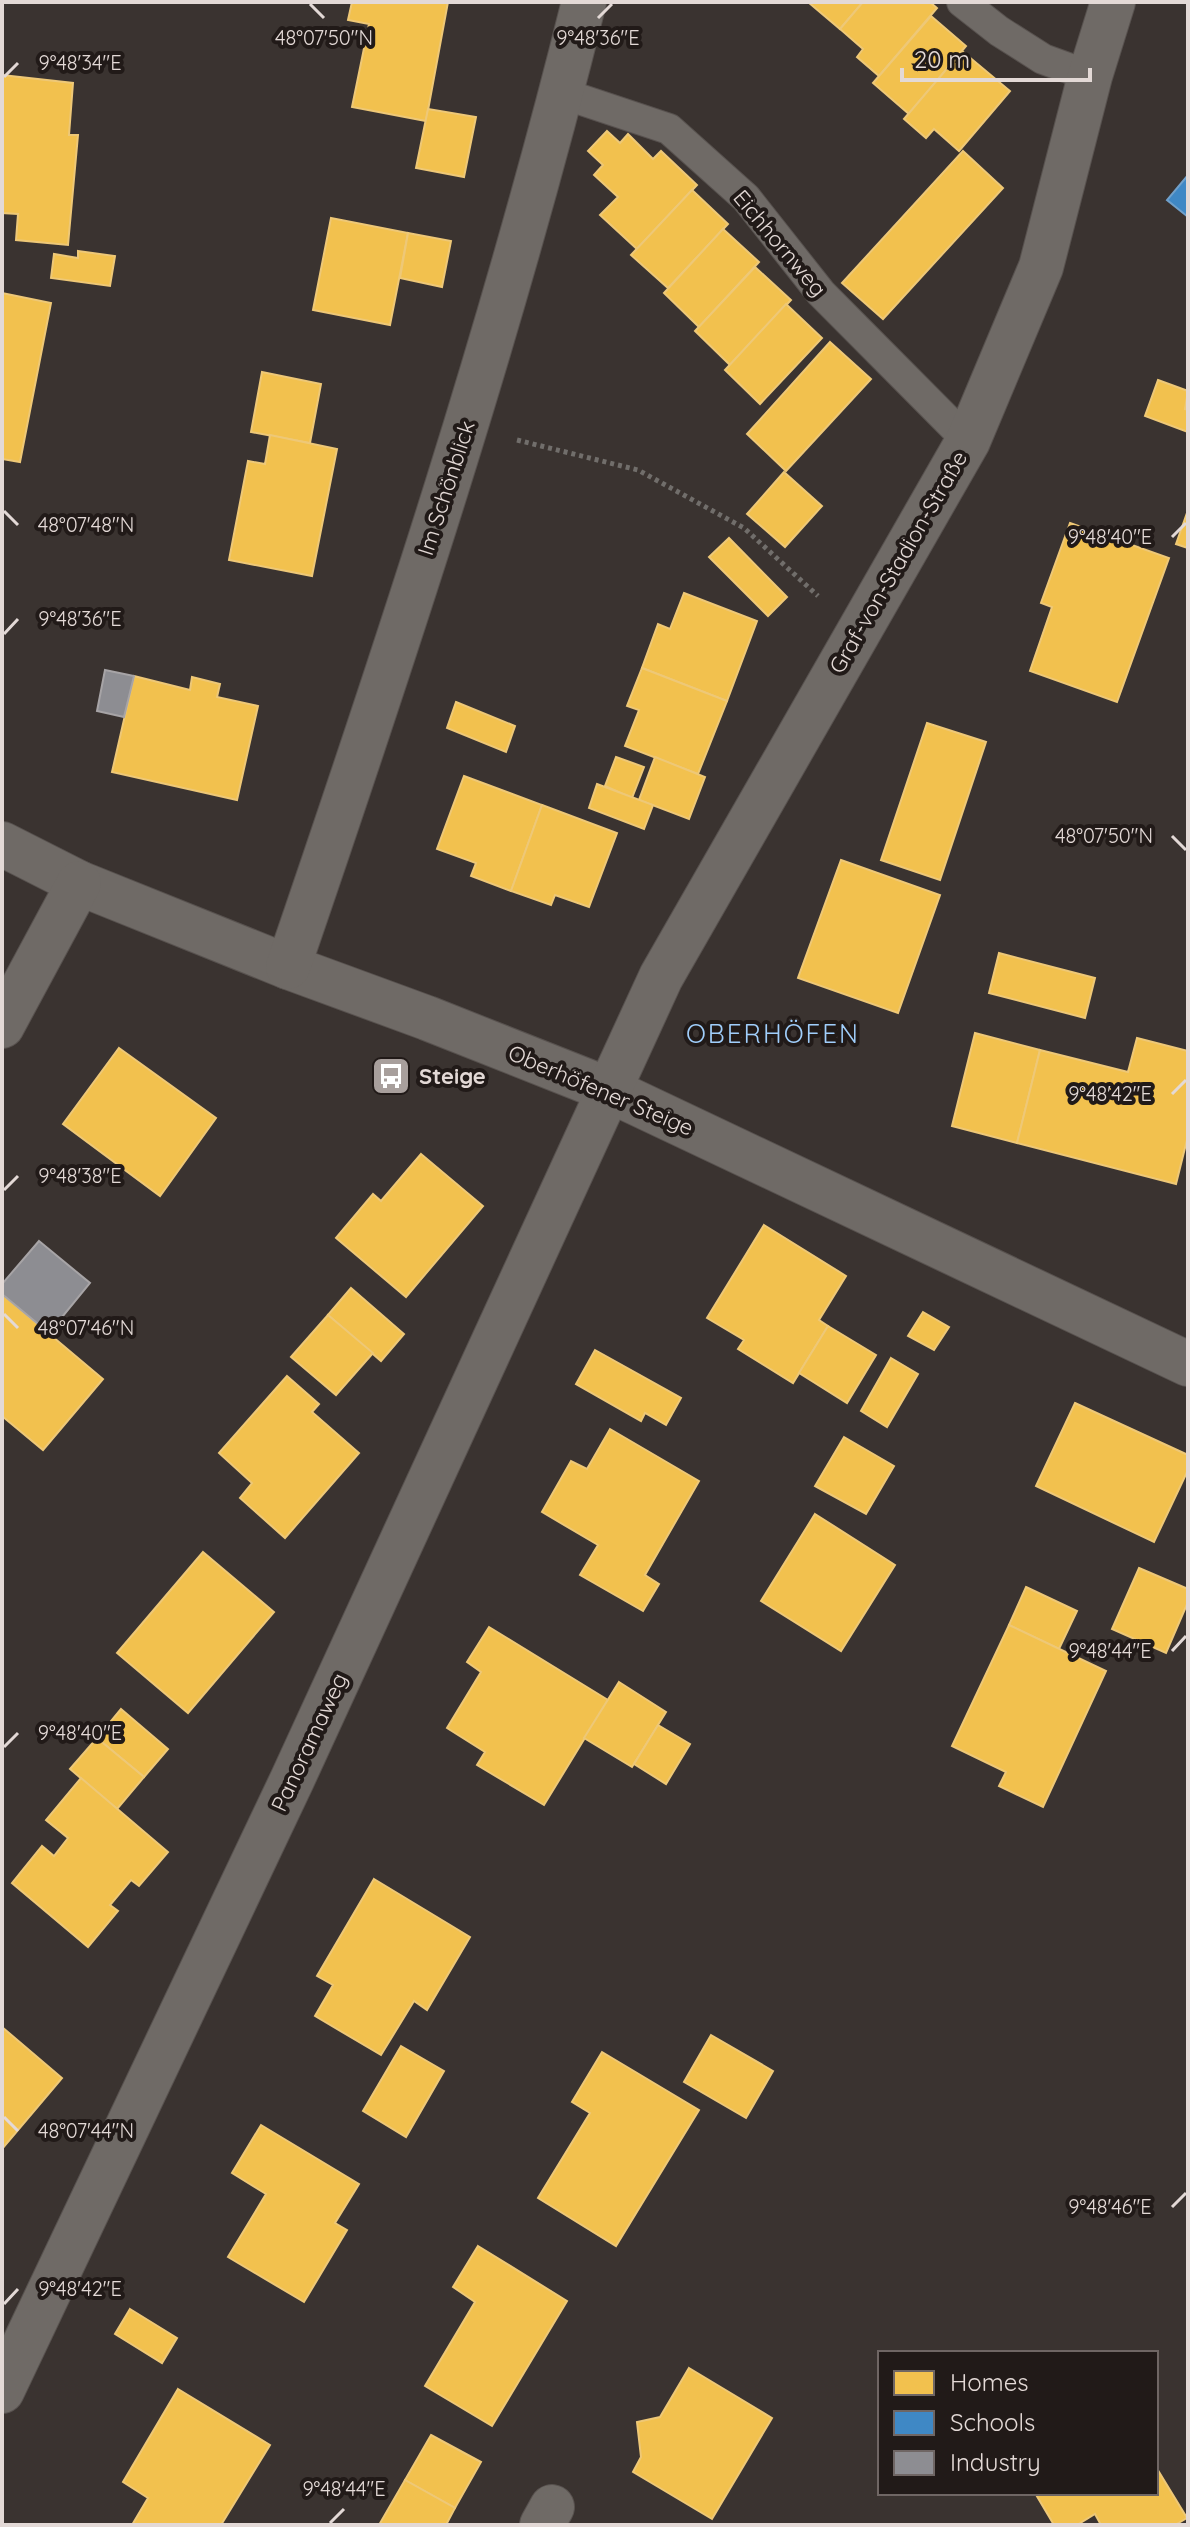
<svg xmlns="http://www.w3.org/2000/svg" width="1190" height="2527" viewBox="0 0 1190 2527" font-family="Quicksand,sans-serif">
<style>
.homes{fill:#f2c14e;stroke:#eec877;stroke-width:2}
.schools{fill:#3f88c5;stroke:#70a0ca;stroke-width:2}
.industry{fill:#8d8d92;stroke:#a7a4a6;stroke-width:2}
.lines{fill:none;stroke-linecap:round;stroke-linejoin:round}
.lane-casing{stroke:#58524f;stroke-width:32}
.street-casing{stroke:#58524f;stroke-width:46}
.path{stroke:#716e6b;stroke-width:5;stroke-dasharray:4 4;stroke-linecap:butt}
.lane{stroke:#6f6a66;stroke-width:30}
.street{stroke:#6f6a66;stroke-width:44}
.ticks{fill:none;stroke:#e3d9d6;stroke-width:3}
.labels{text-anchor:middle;stroke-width:8;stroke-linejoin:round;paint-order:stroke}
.street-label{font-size:22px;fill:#e3d9d6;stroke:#211a18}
.poi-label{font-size:22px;font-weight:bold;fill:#e3d9d6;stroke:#211a18;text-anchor:start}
.quarter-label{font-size:26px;letter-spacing:2px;fill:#a0cefb;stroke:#211a18}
.ticks-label{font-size:20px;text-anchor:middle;fill:#e3d9d6;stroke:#211a18;stroke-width:8;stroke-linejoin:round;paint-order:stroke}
</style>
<rect width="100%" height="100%" fill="#3a3330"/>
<!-- homes -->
<g class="homes">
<path d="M352,2H448L426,121L352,107L369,24L348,20Z"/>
<path d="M808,2H863L840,29Z"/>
<path d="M863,2H930L937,8L879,76L857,57L863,49L840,29Z"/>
<path d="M931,16L966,46L909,114L873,83Z"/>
<path d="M962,51L1010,91L959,151L934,129L926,138L904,119Z"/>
<path d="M2,75L73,83L69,135H78L68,245L16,240L18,214L2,213Z"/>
<path d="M428,109L476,117L464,177L416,168Z"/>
<path d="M607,131L620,143L628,134L653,159L661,151L697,185L637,249L600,215L618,197L594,175L603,165L588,151Z"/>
<path d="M963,151L1003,188L883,319L842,283Z"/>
<path d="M692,190L728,224L668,288L631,255Z"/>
<path d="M331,218L408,233L390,325L313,310Z"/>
<path d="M723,229L759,262L699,327L664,293Z"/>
<path d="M408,233L451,241L442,287L400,278Z"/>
<path d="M78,251L115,256L110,286L51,278L54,254L78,258Z"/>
<path d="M755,267L791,300L730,365L695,331Z"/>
<path d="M2,293L51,303L20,462L2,459Z"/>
<path d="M786,304L822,338L760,404L725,370Z"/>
<path d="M830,342L871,379L786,471L747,434Z"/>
<path d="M262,372L321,384L310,443L251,432Z"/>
<path d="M1158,380L1188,391L1185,409L1188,410V432L1145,416Z"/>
<path d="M270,435L337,449L312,576L229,560L248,461L265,464Z"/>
<path d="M784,472L822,506L785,547L747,514Z"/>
<path d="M1188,510V548L1176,544Z"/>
<path d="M1070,523L1169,558L1117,702L1030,671L1052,607L1041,603Z"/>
<path d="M729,538L787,597L768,616L709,557Z"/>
<path d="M684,593L757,621L727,701L642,668L658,624L670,629Z"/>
<path d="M642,668L727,701L698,774L625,746L639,710L627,706Z"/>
<path d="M134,676L190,690L192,677L220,684L217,697L258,706L237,800L112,772Z"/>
<path d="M456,702L515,726L506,752L447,728Z"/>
<path d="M927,723L986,742L940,880L881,860Z"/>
<path d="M616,757L644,767L632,798L605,786Z"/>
<path d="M655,757L705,777L689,819L639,800Z"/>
<path d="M464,776L542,805L511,891L471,876L476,863L437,849Z"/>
<path d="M597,784L653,805L644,829L589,808Z"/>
<path d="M542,805L617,833L589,907L555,895L551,905L511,891Z"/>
<path d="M841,860L940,895L898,1013L798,978Z"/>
<path d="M999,953L1095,978L1085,1018L989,993Z"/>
<path d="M975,1033L1040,1050L1017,1143L952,1126Z"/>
<path d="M1137,1038L1188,1051V1136L1176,1184L1017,1143L1040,1050L1128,1072Z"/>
<path d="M119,1048L216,1118L160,1196L63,1124Z"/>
<path d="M421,1154L483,1206L406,1297L336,1238L373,1194L381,1201Z"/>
<path d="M764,1225L846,1276L819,1320L828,1326L793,1383L738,1349L744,1340L707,1318Z"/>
<path d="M351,1288L404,1334L381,1361L328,1315Z"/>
<path d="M2,1294L103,1379L43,1450L2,1416Z"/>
<path d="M923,1312L949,1327L934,1350L908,1336Z"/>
<path d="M328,1315L373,1353L336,1395L291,1357Z"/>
<path d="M828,1326L876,1355L847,1403L799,1373Z"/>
<path d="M595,1350L681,1398L666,1425L645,1413L641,1421L576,1384Z"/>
<path d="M891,1358L918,1374L887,1427L861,1411Z"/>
<path d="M287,1376L319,1404L312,1412L359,1453L285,1538L240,1498L252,1483L219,1453Z"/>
<path d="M1075,1403L1188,1455V1470L1154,1542L1036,1486Z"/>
<path d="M610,1429L699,1481L645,1575L659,1584L643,1611L580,1575L598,1545L542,1512L571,1461L587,1469Z"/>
<path d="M844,1437L894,1466L866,1514L815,1486Z"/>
<path d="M815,1514L895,1565L841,1651L761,1601Z"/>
<path d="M203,1552L274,1612L188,1713L117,1653Z"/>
<path d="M1139,1568L1188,1589V1602L1166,1653L1112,1629Z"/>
<path d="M1026,1587L1077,1611L1059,1649L1009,1625Z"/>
<path d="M1009,1625L1106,1671L1043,1807L999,1786L1006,1772L952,1746Z"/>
<path d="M489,1627L608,1700L544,1805L477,1765L485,1752L447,1728L481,1672L467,1662Z"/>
<path d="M619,1682L666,1712L632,1767L584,1738Z"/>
<path d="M121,1709L168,1749L144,1777L97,1738Z"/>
<path d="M658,1725L690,1744L666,1784L634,1764Z"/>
<path d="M97,1738L144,1777L117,1809L70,1769Z"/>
<path d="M81,1778L168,1852L139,1886L131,1880L110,1905L118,1911L88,1947L12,1883L42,1846L54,1856L68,1838L46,1820Z"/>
<path d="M374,1879L470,1937L427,2010L414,2001L381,2055L315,2016L333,1985L317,1976Z"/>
<path d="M2,2027L62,2078L2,2149Z"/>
<path d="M711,2035L773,2071L746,2118L684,2082Z"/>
<path d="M401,2046L444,2071L406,2137L363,2111Z"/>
<path d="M602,2052L699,2110L616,2246L538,2198L590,2113L572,2102Z"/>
<path d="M261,2125L359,2184L335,2223L347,2230L304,2302L228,2257L266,2194L232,2173Z"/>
<path d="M478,2246L567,2301L492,2426L425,2386L475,2302L453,2287Z"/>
<path d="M130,2309L177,2338L162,2363L115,2334Z"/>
<path d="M689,2368L772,2418L712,2519L633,2472L641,2457L637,2422L660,2417Z"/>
<path d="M178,2389L270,2445L221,2525H132L148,2498L123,2482Z"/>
<path d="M431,2435L481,2462L455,2508L405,2480Z"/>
<path d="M1156,2467L1187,2518L1175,2525H1101L1095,2514L1077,2525H1054L1035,2493H1156Z"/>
<path d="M405,2480L455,2508L446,2525H379Z"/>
</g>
<!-- schools -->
<path class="schools" d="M1188,175V217L1167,200Z"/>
<!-- industry -->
<g class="industry">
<path d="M105,670L134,676L124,717L97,711Z"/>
<path d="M39,1241L90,1283L49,1333L2,1294V1284Z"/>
</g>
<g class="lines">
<defs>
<g id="lane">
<path d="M962,2L999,31L1043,59L1090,76"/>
<path d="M561,93L669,129L746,198L821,293L968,441"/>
</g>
<g id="street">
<path d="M2,844L79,883L288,967L427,1018L609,1090L1188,1364"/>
<path d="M288,967C397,649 503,329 584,2"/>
<path d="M2,1026L79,883"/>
<path d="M2,2391L292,1780L661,977L968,441L1041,267L1090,76L1113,2"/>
<path d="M542,2525L552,2507"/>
</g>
</defs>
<!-- lane casing -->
<use href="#lane" class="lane-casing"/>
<!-- street casing -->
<use href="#street" class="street-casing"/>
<!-- path -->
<path class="path" d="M517,440L638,470L744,528L818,596"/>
<!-- lane -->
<use href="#lane" class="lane"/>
<!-- street -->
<use href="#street" class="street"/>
</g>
<!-- ticks -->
<path class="ticks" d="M310,4L324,18M598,18L612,4M4,77L18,63M4,511L18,525M1172,537L1186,523M4,634L18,619M1172,836L1186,850M1172,1094L1186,1080M4,1190L18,1176M4,1314L18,1328M1172,1651L1186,1636M4,1747L18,1733M4,2117L18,2131M1172,2207L1186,2193M4,2304L18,2289M330,2523L344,2509"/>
<!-- icons -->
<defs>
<symbol id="bus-square" viewBox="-11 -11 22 22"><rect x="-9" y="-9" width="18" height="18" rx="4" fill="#a89f9c" stroke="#211a18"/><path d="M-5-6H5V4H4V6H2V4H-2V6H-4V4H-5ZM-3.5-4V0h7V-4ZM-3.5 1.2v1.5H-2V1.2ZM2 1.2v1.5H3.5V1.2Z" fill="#fff"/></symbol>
</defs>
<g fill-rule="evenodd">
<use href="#bus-square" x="369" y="1054" width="44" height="44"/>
</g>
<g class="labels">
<!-- street labels -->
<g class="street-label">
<text transform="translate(780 243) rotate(50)" y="8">Eichhornweg</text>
<text transform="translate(446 488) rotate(-72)" y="8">Im Schönblick</text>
<text transform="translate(898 562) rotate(-60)" y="8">Graf-von-Stadion-Straße</text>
<text transform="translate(601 1090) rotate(23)" y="8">Oberhöfener Steige</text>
<text transform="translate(309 1742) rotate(-65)" y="8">Panoramaweg</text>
</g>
<!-- poi labels -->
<g class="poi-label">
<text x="419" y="1084">Steige</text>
</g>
<!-- quarter labels -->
<g class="quarter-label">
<text x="773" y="1043">OBERHÖFEN</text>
</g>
</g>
<g class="ticks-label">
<text x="324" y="45">48°07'50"N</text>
<text x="598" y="45">9°48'36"E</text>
<text x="80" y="70">9°48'34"E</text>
<text x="86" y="532">48°07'48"N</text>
<text x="1110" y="544">9°48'40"E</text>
<text x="80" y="626">9°48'36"E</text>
<text x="1104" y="843">48°07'50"N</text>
<text x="1110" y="1101">9°48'42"E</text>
<text x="80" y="1183">9°48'38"E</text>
<text x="86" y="1335">48°07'46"N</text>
<text x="1110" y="1658">9°48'44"E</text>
<text x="80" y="1740">9°48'40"E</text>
<text x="86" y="2138">48°07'44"N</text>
<text x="1110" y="2214">9°48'46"E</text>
<text x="80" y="2296">9°48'42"E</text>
<text x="344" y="2496">9°48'44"E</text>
</g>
<!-- border -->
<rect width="1190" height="2527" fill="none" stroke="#e3d9d6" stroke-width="8"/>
<!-- legend -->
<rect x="878" y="2351" width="280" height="144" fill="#211a18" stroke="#6f6664" stroke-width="2"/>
<rect x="894" y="2371" width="40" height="24" fill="#f2c14e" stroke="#6f6664" stroke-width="2"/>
<text x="950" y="2391" font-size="24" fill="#e3d9d6">Homes</text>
<rect x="894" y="2411" width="40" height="24" fill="#3f88c5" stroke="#6f6664" stroke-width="2"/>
<text x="950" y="2431" font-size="24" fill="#e3d9d6">Schools</text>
<rect x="894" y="2451" width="40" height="24" fill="#8d8d92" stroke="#6f6664" stroke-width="2"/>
<text x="950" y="2471" font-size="24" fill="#e3d9d6">Industry</text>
<!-- scale -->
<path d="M902 68v12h188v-12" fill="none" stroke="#e3d9d6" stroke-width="4"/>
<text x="914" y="68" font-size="24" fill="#e3d9d6" stroke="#211a18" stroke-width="6" paint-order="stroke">20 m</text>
</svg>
